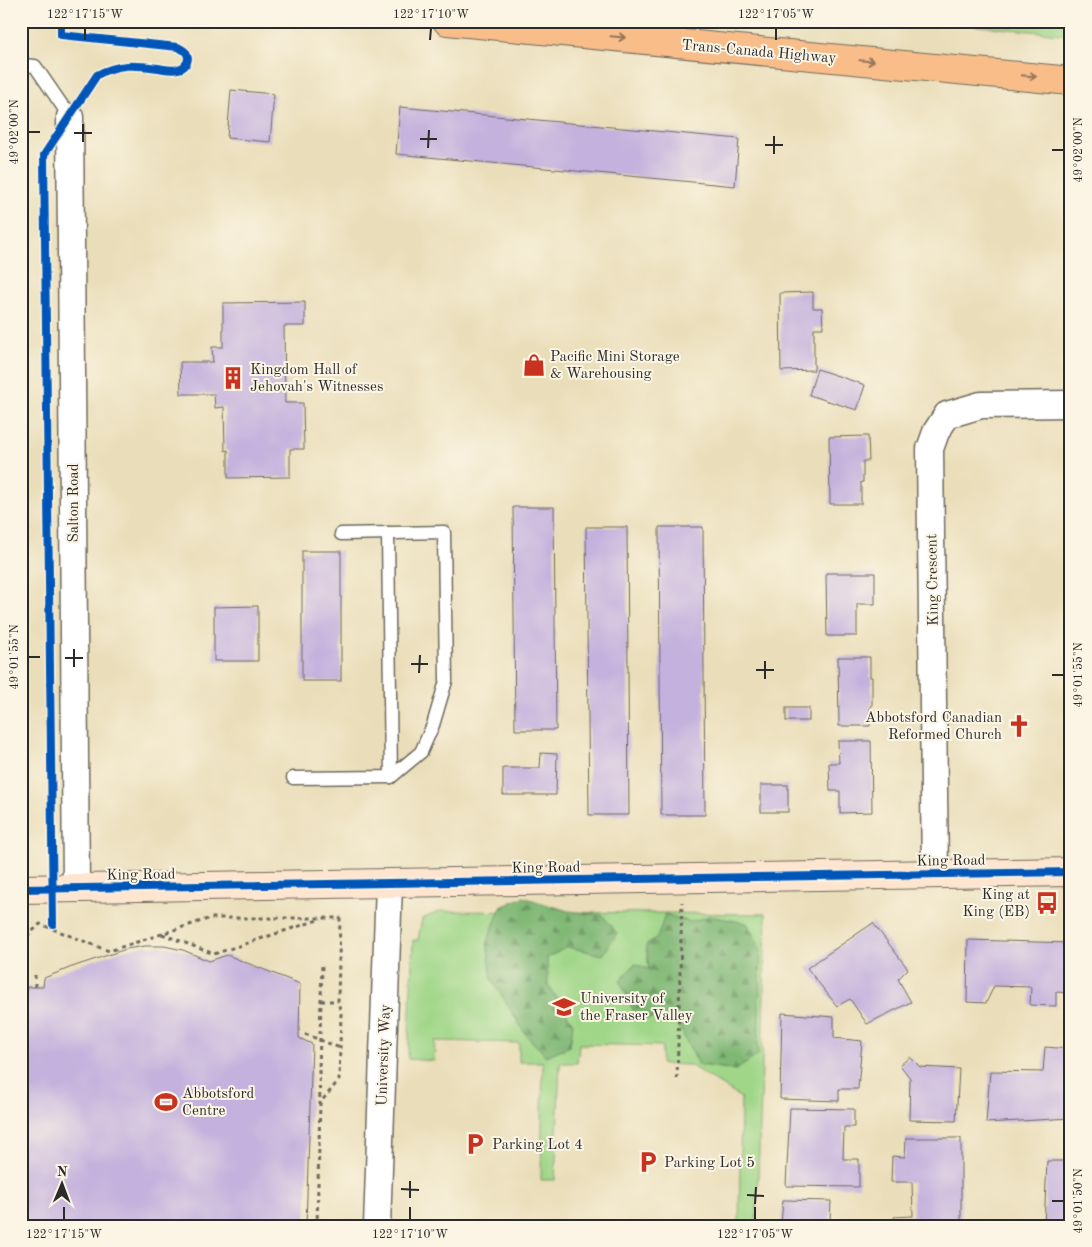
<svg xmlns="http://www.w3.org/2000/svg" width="1092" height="1247" viewBox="0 0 1092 1247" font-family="'Old Standard TT',serif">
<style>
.grass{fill:#9fd687;stroke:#658059}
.forest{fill:url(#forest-firs);stroke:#557150}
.building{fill:#c4b1dd}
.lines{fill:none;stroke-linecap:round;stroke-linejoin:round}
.lane-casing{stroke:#6e6a5d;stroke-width:15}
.street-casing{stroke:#6e6a5d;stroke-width:29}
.secondary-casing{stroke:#6e6a5d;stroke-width:30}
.highway-casing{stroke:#6e6a5d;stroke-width:30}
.path{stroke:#6e6a5d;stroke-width:3;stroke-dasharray:4 4;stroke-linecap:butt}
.lane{stroke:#fff;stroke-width:12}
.street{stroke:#fff;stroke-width:26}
.secondary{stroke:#fde5d0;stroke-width:28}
.highway{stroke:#f9bd89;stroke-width:28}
.cycleway-casing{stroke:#fcf5e5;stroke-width:11}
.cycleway{stroke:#0057b8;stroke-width:8}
.oneway{stroke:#92745a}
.ticks{fill:none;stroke:#2b2b2b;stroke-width:2}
.labels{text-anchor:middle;stroke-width:4;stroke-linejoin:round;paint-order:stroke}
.street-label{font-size:15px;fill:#2b2b2b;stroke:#fcf5e5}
.poi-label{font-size:15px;fill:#2b2b2b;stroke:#fcf5e5;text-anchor:start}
.neatline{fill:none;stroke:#2b2b2b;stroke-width:2}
.ticks-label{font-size:12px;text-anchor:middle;fill:#2b2b2b}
</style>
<defs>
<pattern id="forest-firs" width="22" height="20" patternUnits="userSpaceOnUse" patternTransform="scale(1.25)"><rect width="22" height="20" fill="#7fb774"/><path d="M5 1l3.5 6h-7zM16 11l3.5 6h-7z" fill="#68955f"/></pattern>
</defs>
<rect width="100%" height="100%" fill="#fcf5e5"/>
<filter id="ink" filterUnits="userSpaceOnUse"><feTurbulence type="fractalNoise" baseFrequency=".02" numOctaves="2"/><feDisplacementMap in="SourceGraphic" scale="10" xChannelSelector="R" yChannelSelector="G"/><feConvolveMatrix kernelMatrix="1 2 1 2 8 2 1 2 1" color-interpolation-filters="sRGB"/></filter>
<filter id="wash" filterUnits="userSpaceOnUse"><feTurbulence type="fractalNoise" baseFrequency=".0096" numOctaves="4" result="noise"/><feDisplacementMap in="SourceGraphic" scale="20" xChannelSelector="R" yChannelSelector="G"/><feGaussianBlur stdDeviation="1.12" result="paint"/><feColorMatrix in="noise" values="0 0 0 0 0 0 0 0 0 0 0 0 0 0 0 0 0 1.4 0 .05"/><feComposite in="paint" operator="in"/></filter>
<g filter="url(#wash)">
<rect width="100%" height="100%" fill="#eadeba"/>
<!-- grass -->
<g class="grass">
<path d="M927,21H1071V35Z"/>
<path d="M441,911L766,914L761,1098L756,1226H739L741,1098L690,1065L661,1064L662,1046L579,1044L577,1063H560L555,1180H541L543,1062H519V1043L435,1041L434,1061L408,1059L413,940H418L422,919Z"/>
</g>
<!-- forest -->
<g class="forest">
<path d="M523,897L568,911L602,915L617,933L603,955L567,947L547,958L548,985L573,1023L570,1046L546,1056L526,1035L492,980L487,942L501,907Z"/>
<path d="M665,914L690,922L709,916L747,923L761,950L758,1055L736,1070L699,1065L672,1014L647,1019L634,1012L620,981L635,964L649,969L646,945L658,936Z"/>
</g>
<g id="blocks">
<!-- building -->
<g class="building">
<path d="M231,90L274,94L270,142L227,138Z"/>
<path d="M400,107L739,139L735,186L396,154Z"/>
<path d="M813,292V308H822L823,328H814V370L781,371L780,293Z"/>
<path d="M305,302V326H284L285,403H303L304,449H290V477L228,478V450L225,451L224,407L215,408L214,394H181L180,362H213L212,347H223V303Z"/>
<path d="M817,369L865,385L857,410L809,395Z"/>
<path d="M868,436L869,461H863V482H861V504H830L829,437Z"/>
<path d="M513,507H554L556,730H515Z"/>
<path d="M586,527H627L629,815H589Z"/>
<path d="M659,527H703L705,815H661Z"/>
<rect x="302" y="551" width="39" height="130"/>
<path d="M826,573H875V604H857V636H827Z"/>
<path d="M258,606V661H214V607Z"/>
<path d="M838,657H870V677H872V706H870V726H839Z"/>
<rect x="786" y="708" width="23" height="13"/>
<path d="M838,741H871L872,812L840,813V791H830L829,763H839Z"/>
<path d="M541,753L557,754L556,795H503V768H540Z"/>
<rect x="761" y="785" width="27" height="27"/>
<path d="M873,923L908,969L898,979L911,1002L867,1024L850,999L837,1006L807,968Z"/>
<path d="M968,940L1071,943V993L1056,992V1006L1030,1005L1031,987L994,986L986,1003L967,1002Z"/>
<path d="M145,946H164L183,950L209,961L227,955L300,984L299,1038L312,1044L306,1226H21V1038L24,1019L27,987H43L44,978L72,967L126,949Z"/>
<path d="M782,1013L834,1017V1038L862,1041L858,1089H839V1101L780,1099Z"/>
<path d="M1045,1047L1070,1049L1071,1118L986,1123L990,1071L1043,1072Z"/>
<path d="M910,1057L920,1067L959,1069L956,1121L909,1120L910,1078L900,1065Z"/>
<path d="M790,1108L854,1109V1127H844L843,1159H859V1187L786,1186Z"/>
<path d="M906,1138H961V1226H894V1217L913,1216L912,1182H891L892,1156L905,1157Z"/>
<path d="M1047,1161H1071V1226H1044Z"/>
<path d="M783,1200L831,1201L830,1220H850L849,1226H781Z"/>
</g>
</g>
</g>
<g filter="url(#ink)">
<use href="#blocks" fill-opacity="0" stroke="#6e6a5d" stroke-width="1"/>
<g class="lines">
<defs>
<g id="lane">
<path d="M21,65L35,66L70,117"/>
<path d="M388,533L391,777"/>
<path d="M293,778L391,777L421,752L433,725L446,681L444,532L341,534"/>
</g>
<g id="street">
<path d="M70,117L76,888"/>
<path d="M935,874L930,449L936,432L947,415L981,405L1071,404"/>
<path d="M377,1226L389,884"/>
</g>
<path id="secondary" d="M21,889L1071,872"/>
<path id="highway" d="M447,21L1071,81"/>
</defs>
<!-- lane casing -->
<use href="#lane" class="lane-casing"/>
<!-- street casing -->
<use href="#street" class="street-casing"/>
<!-- secondary casing -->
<use href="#secondary" class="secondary-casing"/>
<!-- highway casing -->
<use href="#highway" class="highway-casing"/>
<!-- path -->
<g class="path">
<path d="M162,934L214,954L321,919"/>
<path d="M21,942L40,924L109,951L211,918H340L338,1001L341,1014L339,1080L320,1103"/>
<path d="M35,987V972"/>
<path d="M321,1001H338"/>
<path d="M305,1034L340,1048"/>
<path d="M677,1079L682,902"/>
<path d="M317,1226L320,1103L319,1071L322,964"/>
</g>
<!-- lane -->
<use href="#lane" class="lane"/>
<!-- street -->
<use href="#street" class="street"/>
<!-- secondary -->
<use href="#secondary" class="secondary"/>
<!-- highway -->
<use href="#highway" class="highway"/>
<defs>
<g id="cycleway">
<path d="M21,889L1071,872"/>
<path d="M53,924L44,155L97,75C118,63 136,65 158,68C165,69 172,71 178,69C185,68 190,61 187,54C186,51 181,49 178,47L61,35V21"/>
</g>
</defs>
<!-- cycleway casing -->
<use href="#cycleway" class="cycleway-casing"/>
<!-- cycleway -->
<use href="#cycleway" class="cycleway"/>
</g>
<!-- one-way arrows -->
<defs><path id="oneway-shaft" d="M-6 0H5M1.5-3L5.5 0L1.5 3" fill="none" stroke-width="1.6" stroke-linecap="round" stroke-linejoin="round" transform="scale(1.25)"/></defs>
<g class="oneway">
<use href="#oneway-shaft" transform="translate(618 37) rotate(5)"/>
<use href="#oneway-shaft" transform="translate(867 61) rotate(5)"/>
<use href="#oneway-shaft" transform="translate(1029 76) rotate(5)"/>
</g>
</g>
<!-- ticks -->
<path class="ticks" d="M85,40V28M430,40L431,28M776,40V28M28,132H40M74,133H92M420,139H437M83,142V124M765,145H783M428,148L429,130M1052,150H1064M774,154V136M28,657H40M65,658H83M411,664H428M74,667V649M756,670H774M419,673L420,655M1052,675H1064M765,679V661M401,1189L419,1190M747,1195L764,1196M410,1198V1181M1052,1201H1064M755,1204L756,1187M64,1220V1207M410,1220V1207M755,1220V1207"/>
<!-- icons -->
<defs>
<symbol id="shop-bare" viewBox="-9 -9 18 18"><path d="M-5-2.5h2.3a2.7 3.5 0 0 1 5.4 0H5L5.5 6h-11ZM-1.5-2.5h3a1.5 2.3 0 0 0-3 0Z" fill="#c8321e" stroke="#fcf5e5" stroke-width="2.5" paint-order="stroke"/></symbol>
<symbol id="building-bare" viewBox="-9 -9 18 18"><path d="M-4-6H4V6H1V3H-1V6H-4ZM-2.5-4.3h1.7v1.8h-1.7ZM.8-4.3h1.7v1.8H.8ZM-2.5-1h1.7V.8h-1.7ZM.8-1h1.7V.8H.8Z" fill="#c8321e" stroke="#fcf5e5" stroke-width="2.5" paint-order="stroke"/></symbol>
<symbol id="church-bare" viewBox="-9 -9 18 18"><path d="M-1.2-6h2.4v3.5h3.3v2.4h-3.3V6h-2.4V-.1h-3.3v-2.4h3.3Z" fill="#c8321e" stroke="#fcf5e5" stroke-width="2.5" paint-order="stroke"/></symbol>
<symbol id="bus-bare" viewBox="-9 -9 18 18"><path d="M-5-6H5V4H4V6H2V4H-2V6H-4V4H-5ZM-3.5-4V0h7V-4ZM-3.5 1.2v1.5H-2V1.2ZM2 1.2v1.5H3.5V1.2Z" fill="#c8321e" stroke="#fcf5e5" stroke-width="2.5" paint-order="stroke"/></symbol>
<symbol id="university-bare" viewBox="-9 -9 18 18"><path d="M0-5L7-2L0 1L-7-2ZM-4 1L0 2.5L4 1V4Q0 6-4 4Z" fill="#c8321e" stroke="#fcf5e5" stroke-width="2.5" paint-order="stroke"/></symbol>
<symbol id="stadium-bare" viewBox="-9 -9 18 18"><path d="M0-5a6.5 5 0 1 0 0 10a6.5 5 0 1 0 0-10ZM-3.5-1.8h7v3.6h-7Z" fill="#c8321e" stroke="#fcf5e5" stroke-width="2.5" paint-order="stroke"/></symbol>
<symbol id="parking-bare" viewBox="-9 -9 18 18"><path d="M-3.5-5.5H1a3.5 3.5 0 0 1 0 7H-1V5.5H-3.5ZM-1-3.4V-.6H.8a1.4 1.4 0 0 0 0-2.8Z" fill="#c8321e" stroke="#fcf5e5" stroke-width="2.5" paint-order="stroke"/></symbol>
</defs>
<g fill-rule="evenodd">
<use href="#shop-bare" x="518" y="349" width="32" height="32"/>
<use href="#building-bare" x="217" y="362" width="32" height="32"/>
<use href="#church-bare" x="1003" y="710" width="32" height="32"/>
<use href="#bus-bare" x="1031" y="887" width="32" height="32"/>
<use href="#university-bare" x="548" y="991" width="32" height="32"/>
<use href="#stadium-bare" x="150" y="1086" width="32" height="32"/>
<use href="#parking-bare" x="459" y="1128" width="32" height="32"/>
<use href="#parking-bare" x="632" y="1146" width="32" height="32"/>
</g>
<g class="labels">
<!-- street labels -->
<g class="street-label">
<text transform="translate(759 51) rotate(5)" y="5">Trans-Canada Highway</text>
<text transform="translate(73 503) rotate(-90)" y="5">Salton Road</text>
<text transform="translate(932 580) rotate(-91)" y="5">King Crescent</text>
<text transform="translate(951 860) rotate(-1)" y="5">King Road</text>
<text transform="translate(546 867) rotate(-1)" y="5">King Road</text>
<text transform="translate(141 874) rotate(-1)" y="5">King Road</text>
<text transform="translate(383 1055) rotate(-88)" y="5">University Way</text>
</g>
<!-- poi labels -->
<g class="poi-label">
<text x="550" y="361">Pacific Mini Storage<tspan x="550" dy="17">&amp; Warehousing</tspan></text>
<text x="250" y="374">Kingdom Hall of<tspan x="250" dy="17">Jehovah's Witnesses</tspan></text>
<text x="1002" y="722" text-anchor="end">Abbotsford Canadian<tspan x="1002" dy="17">Reformed Church</tspan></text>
<text x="1030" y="899" text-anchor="end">King at<tspan x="1030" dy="17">King (EB)</tspan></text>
<text x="580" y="1003">University of<tspan x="580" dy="17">the Fraser Valley</tspan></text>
<text x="182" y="1098">Abbotsford<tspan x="182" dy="17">Centre</tspan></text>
<text x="492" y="1149">Parking Lot 4</text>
<text x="664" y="1167">Parking Lot 5</text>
</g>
</g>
<!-- margin -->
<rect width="1092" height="1247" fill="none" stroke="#fcf5e5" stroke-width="55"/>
<!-- north arrow -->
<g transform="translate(62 1184) rotate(1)" stroke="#fcf5e5" stroke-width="4" paint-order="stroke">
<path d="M0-4L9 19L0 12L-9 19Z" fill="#2b2b2b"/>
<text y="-8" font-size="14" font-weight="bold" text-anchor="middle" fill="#2b2b2b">N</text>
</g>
<rect x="28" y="28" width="1036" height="1192" class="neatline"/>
<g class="ticks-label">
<text x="85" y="18">122°17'15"W</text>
<text x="431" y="18">122°17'10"W</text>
<text x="776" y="18">122°17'05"W</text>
<text transform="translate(14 132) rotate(-90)" y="4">49°02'00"N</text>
<text transform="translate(1078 150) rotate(-90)" y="4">49°02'00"N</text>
<text transform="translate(14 657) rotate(-90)" y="4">49°01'55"N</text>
<text transform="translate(1078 675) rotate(-90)" y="4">49°01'55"N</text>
<text transform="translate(1078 1201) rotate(-90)" y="4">49°01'50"N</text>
<text x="64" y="1238">122°17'15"W</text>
<text x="410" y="1238">122°17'10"W</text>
<text x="755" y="1238">122°17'05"W</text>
</g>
</svg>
